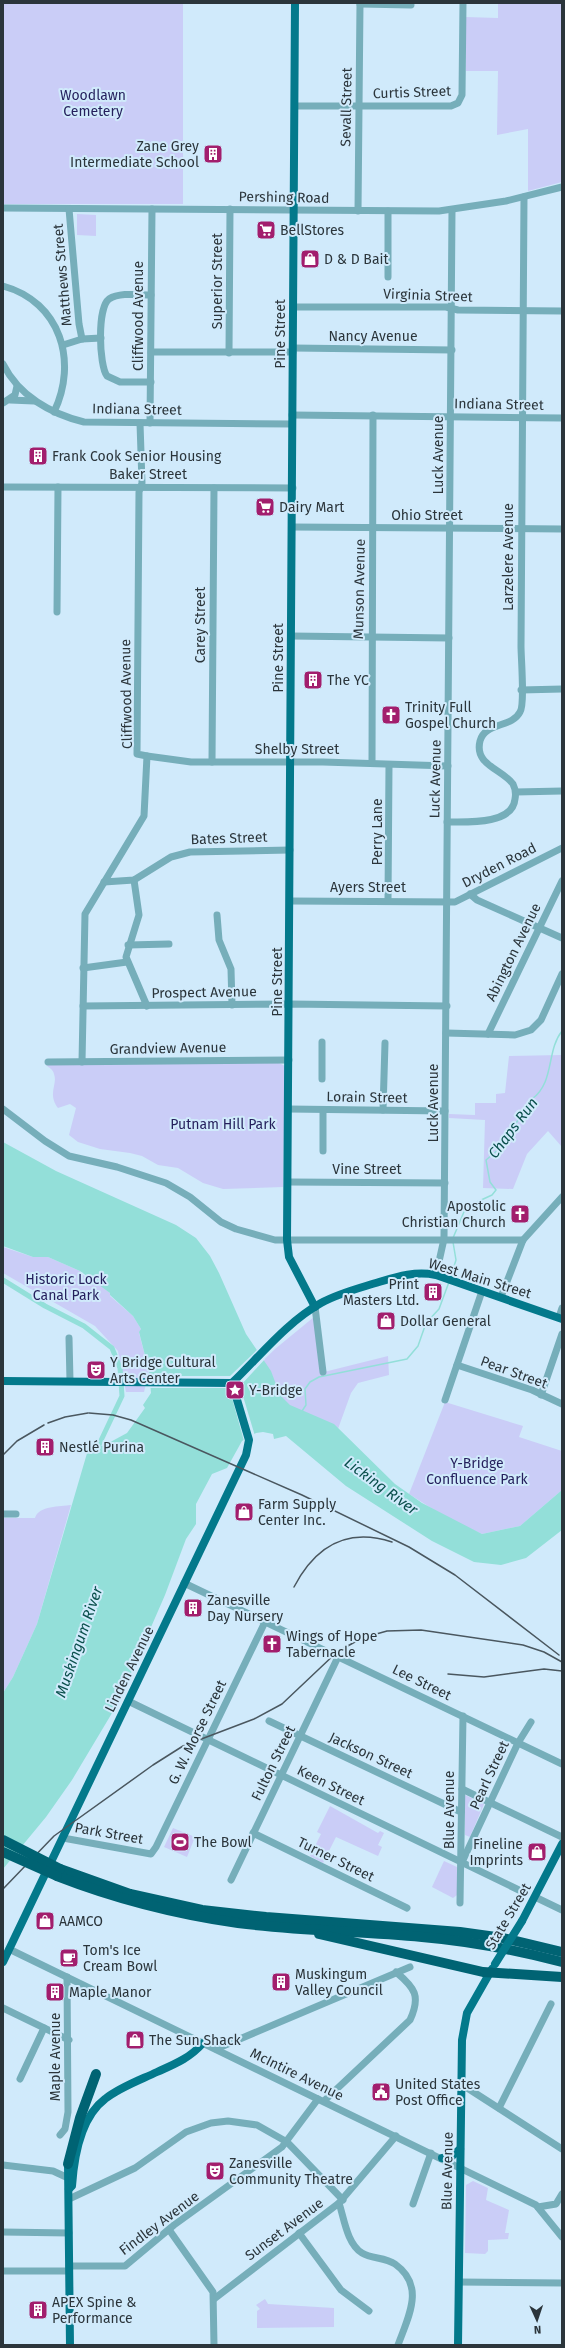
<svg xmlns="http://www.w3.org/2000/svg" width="565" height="2348" viewBox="0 0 565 2348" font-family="'Fira Sans',sans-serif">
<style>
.green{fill:#cacdf7}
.water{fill:#93dfd9}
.pier{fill:#d0eafb}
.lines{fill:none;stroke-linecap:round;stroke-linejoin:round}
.stream{stroke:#93dfd9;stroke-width:1.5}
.canal{stroke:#93dfd9;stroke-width:5}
.minor{stroke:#76aeba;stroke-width:7}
.major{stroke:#03798b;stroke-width:8}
.highway{stroke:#006373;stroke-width:10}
.rail{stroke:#4a575f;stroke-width:1.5}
.major-bridge{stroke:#03798b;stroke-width:8}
.highway-bridge{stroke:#006373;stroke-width:10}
.labels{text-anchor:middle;stroke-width:4;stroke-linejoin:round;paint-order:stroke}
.street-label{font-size:14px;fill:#2b353b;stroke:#d0eafb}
.park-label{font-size:14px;fill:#241f5c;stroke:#d0eafb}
.poi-label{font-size:14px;fill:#2b353b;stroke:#d0eafb;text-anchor:start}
.water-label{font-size:15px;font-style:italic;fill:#0b504d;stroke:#d0eafb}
</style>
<rect width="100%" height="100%" fill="#d0eafb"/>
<!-- green -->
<g class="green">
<rect x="3" y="3" width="180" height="201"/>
<path d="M498,3H562V182L528,191V129L497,135L498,71H466V17L498,18Z"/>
<path d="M77,214L96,215V236L77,235Z"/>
<path d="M562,1055V1147L548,1131L527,1154L513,1189L483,1188L485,1120L449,1118V1114L475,1115V1103H496V1094L505,1093L509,1056Z"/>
<path d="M277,1062L285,1066L283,1187L223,1189L203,1183L178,1168L158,1165L142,1156L130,1153L100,1149L78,1142L69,1135L76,1108L70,1104L58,1108C47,1093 58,1085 54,1074C53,1069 49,1068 46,1065Z"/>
<path d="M3,1247L33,1257H48L80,1271L83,1275L98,1283L110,1293V1296L133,1316L141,1329L139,1333L149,1371L144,1392H126L118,1351L95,1326L3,1273Z"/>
<path d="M314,1317L320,1373L388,1356L389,1375L358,1383L351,1393L330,1451L240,1383L275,1349Z"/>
<path d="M445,1402L523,1426L519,1437L562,1451V1490L520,1526L482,1534L447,1518L409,1494Z"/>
<path d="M71,1505L37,1624L13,1677L3,1693V1518H35C39,1505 60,1507 71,1505Z"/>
<path d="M465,1795L484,1804L470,1837L465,1835Z"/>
<path d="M330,1806L378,1833L380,1831L384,1833L378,1845L382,1847L378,1856L336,1837L323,1863L310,1856L321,1834L317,1832Z"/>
<path d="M173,1828L195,1837L187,1857L164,1847Z"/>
<path d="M444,1861L457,1867V1895L453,1898L432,1887Z"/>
<path d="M473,2181L488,2188L486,2200L509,2210L505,2233H509L508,2239L488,2240V2251L485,2254L465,2253L466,2185Z"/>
<path d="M265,2299L268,2304L334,2308V2327L257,2328V2311L260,2309L256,2305Z"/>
</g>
<!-- water -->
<path class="water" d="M3,1142L56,1171L176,1225L196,1238L210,1256L219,1273L246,1334L271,1371L280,1395L290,1405L334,1424L395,1484L422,1503L482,1534L520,1526L562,1490V1530L526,1558L501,1565L474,1562L432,1541L346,1486L286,1436L274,1439L273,1434L263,1432L256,1433L242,1441L227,1468L212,1474L196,1504V1524L186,1539L165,1595L118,1703L72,1780L46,1817L3,1869V1693L13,1677L37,1624L90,1443L103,1446L127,1433L145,1408L143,1405L151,1393L149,1371L139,1332L141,1329L133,1316L110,1295V1293L80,1271L48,1257H33L3,1246Z"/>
<!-- pier -->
<path class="pier" d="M258,1349L265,1359L240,1386L255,1436L248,1440L244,1441L230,1391L227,1388H150V1376H230Z"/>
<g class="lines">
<!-- stream -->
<g class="stream">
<path d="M453,1238L466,1207L492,1195L496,1190L490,1182L486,1160L499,1149L532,1099C555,1082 546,1051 562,1031"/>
<path d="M451,1276L456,1260L453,1242"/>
<path d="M302,1411L306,1405L305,1389L310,1382L319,1377L407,1359L418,1346L426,1323L439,1309L449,1282"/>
</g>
<!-- canal -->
<path class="canal" d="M3,1280L45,1306L84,1326L112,1348L120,1368L122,1396L96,1451"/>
<!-- minor -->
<g class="minor">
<path d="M360,4L411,5"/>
<path d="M295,106H451L458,103L462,95L463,3"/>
<path d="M3,208L439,211L506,201L562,187"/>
<path d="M69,209L79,324L82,339"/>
<path d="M358,211L360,3"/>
<path d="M388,277V211"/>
<path d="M3,286C61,302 78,362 54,412"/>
<path d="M293,307H446L458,310L562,311"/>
<path d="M63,345L82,339L101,338"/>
<path d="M293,348L452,350"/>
<path d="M151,352H293"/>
<path d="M229,353L230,209"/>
<path d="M3,364C19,396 51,414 84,422L292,424"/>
<path d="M151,382H120L107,376C99,365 97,308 109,299C120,292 139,295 151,295"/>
<path d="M10,400L34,401"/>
<path d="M3,403L15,395L17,386"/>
<path d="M292,415L562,418"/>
<path d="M150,423L152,209"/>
<path d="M3,487L293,488"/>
<path d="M292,527L562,529"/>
<path d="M57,612L58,487"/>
<path d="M291,636L449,638"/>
<path d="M521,690L562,689"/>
<path d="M147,756L191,762H323L448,766"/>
<path d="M212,762L214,488"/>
<path d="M372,763L373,415"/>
<path d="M516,792L562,791"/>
<path d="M447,822C466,822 513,825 515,799C516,794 515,788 513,784C502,769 474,765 480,741C485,722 512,728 520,712C525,705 521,658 521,646L524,197"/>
<path d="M134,880L139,915L126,957L147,1006"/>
<path d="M104,882L134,880L171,857L190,852L290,850"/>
<path d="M470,894L477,900L562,938"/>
<path d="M388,900L389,765"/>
<path d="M290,901L455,902L562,848"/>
<path d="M217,915L219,940L231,969L232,1005"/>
<path d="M128,945L169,944"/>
<path d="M83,968L127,962"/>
<path d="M83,1006L290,1004L447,1006"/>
<path d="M446,1033L515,1035L531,1030L541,1020L562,974"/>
<path d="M488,1034L562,881"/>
<path d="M48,1062L289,1060"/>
<path d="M82,1062L85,914L144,816L147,756L137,754L139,492L142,483L140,423"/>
<path d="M322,1079V1042"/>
<path d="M3,1109L45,1141L69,1156L117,1167L166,1183L190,1197L221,1222L236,1229L275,1240H523"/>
<path d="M289,1109L445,1111"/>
<path d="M383,1110L385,1043"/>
<path d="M323,1151V1110"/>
<path d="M289,1182L445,1183"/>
<path d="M436,1275L444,1239L452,210"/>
<path d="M501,1297L523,1240L562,1197"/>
<path d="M315,1307L323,1372"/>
<path d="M559,1317L562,1308"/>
<path d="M69,1338L70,1381"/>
<path d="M457,1365L532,1390L562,1404"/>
<path d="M541,1395L562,1334"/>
<path d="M445,1400L482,1291"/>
<path d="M3,1514H16"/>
<path d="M184,1583L562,1764"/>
<path d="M128,1701L523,1892"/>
<path d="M269,1721L461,1812"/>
<path d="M462,1789L562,1837"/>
<path d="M253,1833L407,1908"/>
<path d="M63,1838L151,1854L156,1847L265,1622"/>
<path d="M463,1860L518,1743L531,1722"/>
<path d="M231,1880L338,1657"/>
<path d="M535,1897L562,1910"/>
<path d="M460,1903L463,1716"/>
<path d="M9,1949L536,2205L562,2237"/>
<path d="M3,2008L69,2040"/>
<path d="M216,2049L410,1967"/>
<path d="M20,2079L44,2028"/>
<path d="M461,2084L562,2149"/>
<path d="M324,2101L410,2020C421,1996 415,1988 396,1972"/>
<path d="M499,2108L551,2004"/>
<path d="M60,2135L65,2129L68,2112L67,1977"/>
<path d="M3,2165L53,2171L66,2177"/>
<path d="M69,2199L135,2168L186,2132L211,2123L228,2121L257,2125L287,2142L343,2200"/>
<path d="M339,2203C344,2218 347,2244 362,2253C372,2259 385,2257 395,2264C426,2286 408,2317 398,2345"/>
<path d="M413,2204L431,2153"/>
<path d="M538,2207L556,2204L562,2194"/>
<path d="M170,2231L213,2292L214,2345"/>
<path d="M3,2232L69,2233"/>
<path d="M299,2233L341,2290L369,2311"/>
<path d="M69,2266H125L174,2225L282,2147L318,2099"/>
<path d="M3,2271H69"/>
<path d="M459,2282L562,2283"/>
<path d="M214,2299L339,2203L396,2136"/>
</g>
<!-- major -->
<g class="major">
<path d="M295,3L287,1240L289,1257L315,1307"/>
<path d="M3,1381L232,1383"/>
<path d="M232,1383C260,1356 287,1322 321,1303C339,1293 360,1288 379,1282C399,1276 416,1271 436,1275L562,1319"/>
<path d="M522,1921L562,1844"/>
<path d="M3,1962L246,1455L249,1440L232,1383"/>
<path d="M442,2158L451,2157L460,2149"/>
<path d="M68,2164L70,2345"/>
<path d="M69,2189L72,2186C74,2157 81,2117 105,2099C120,2087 140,2080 157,2072C175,2064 190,2058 203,2043"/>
<path d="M458,2345L462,2040L467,2013L492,1969"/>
</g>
<!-- highway -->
<g class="highway">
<path d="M60,1869L130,1894L202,1910L266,1917L460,1932L503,1938L562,1952"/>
<path d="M57,1876C116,1899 175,1914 238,1923C299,1931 361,1931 422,1937C469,1941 516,1950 562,1962"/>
<path d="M319,1934L483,1972L562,1977"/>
<path d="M68,2164L80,2118L96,2074"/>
</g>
<!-- rail -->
<g class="rail">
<path d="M89,1413L113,1415L131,1420L302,1495L409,1547L455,1575L559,1655"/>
<path d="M48,1423L65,1417L88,1413"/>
<path d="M3,1455L17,1441L44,1425"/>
<path d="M294,1587C315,1547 346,1527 392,1542"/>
<path d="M448,1674L484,1677L544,1669L562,1671"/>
<path d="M3,1889L54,1836L153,1765L183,1746L254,1719L282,1704L337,1652L362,1638L387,1631L421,1630L523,1645L544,1652L562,1662"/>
</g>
<!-- major-bridge -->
<path class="major-bridge" d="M495,1964L522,1921"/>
<!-- highway-bridge -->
<g class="highway-bridge">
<path d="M3,1840L60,1869"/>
<path d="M3,1852L57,1876"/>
</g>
</g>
<!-- icons -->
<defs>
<symbol id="building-square" viewBox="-11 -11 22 22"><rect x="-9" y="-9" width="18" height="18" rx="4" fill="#a21e6d" stroke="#d0eafb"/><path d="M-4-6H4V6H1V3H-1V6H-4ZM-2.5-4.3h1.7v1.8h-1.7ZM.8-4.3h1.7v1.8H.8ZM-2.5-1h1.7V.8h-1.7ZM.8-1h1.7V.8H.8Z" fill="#fff"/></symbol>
<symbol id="supermarket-square" viewBox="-11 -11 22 22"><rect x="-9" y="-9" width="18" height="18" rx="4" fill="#a21e6d" stroke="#d0eafb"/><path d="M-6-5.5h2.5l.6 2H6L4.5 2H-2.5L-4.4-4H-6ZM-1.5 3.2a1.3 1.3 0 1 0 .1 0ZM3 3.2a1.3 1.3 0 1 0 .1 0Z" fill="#fff"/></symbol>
<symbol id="shop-square" viewBox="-11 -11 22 22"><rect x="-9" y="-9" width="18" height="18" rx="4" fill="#a21e6d" stroke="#d0eafb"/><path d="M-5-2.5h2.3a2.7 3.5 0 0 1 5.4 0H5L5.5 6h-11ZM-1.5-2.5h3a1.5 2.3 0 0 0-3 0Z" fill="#fff"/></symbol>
<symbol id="church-square" viewBox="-11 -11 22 22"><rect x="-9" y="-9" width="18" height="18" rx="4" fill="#a21e6d" stroke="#d0eafb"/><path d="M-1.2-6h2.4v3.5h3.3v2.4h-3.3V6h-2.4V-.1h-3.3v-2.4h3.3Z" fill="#fff"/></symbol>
<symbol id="theatre-square" viewBox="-11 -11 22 22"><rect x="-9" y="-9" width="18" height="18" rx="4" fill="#a21e6d" stroke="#d0eafb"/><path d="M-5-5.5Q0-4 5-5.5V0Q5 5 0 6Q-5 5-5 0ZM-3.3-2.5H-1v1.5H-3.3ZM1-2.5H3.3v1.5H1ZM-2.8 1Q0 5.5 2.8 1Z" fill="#fff"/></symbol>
<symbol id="sight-square" viewBox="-11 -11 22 22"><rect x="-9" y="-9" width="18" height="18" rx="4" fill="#a21e6d" stroke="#d0eafb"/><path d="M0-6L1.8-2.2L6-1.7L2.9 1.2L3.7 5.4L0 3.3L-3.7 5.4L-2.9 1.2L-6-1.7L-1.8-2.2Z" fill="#fff"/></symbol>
<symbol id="stadium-square" viewBox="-11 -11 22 22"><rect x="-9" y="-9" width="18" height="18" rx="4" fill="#a21e6d" stroke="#d0eafb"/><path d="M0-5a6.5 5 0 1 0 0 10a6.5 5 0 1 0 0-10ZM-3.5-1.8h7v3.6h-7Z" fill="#fff"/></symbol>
<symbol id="cafe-square" viewBox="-11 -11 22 22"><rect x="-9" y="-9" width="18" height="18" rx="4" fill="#a21e6d" stroke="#d0eafb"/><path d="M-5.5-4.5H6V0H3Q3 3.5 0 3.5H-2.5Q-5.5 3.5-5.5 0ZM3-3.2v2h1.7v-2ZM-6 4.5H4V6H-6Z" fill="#fff"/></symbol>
<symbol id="civic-square" viewBox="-11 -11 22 22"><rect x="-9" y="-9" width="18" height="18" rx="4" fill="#a21e6d" stroke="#d0eafb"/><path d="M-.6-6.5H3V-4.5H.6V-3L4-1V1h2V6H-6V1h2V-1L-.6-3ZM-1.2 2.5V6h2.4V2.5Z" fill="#fff"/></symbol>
</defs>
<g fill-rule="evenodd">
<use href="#building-square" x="202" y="143" width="22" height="22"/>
<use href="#supermarket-square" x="255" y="219" width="22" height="22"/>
<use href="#shop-square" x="299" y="248" width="22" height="22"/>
<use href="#building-square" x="27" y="445" width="22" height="22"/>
<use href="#supermarket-square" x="254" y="496" width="22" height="22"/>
<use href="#building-square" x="302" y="669" width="22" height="22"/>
<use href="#church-square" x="380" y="704" width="22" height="22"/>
<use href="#church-square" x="509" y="1203" width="22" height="22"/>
<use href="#building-square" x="422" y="1281" width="22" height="22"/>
<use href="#shop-square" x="375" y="1310" width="22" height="22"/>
<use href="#theatre-square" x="85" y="1359" width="22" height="22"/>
<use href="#sight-square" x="224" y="1379" width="22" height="22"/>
<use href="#building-square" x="34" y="1436" width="22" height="22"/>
<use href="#shop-square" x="233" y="1501" width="22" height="22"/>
<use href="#building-square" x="182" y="1597" width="22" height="22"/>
<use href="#church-square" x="261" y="1633" width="22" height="22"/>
<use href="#stadium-square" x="169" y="1831" width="22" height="22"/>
<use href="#shop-square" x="526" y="1841" width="22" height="22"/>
<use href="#shop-square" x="34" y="1910" width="22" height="22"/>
<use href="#cafe-square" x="58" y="1947" width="22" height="22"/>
<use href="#building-square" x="270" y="1971" width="22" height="22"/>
<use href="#building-square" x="44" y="1981" width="22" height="22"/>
<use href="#shop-square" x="124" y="2029" width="22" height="22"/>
<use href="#civic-square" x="370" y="2081" width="22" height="22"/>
<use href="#theatre-square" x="204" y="2160" width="22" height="22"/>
<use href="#building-square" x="27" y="2299" width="22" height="22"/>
</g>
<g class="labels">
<!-- street labels -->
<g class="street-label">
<text transform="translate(412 92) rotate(-2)" y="5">Curtis Street</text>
<text transform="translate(346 107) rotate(-89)" y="5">Sevall Street</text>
<text transform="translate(284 197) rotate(1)" y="5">Pershing Road</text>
<text transform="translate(62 275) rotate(-95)" y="5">Matthews Street</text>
<text transform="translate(217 281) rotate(-90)" y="5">Superior Street</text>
<text transform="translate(428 295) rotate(2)" y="5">Virginia Street</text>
<text transform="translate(138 316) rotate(-90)" y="5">Cliffwood Avenue</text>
<text transform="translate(280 334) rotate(-90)" y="5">Pine Street</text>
<text x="373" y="341">Nancy Avenue</text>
<text transform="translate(499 404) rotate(1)" y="5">Indiana Street</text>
<text transform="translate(137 409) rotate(1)" y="5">Indiana Street</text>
<text transform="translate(438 455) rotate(-90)" y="5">Luck Avenue</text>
<text x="148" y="479">Baker Street</text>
<text x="427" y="520">Ohio Street</text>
<text transform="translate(508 557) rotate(-90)" y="5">Larzelere Avenue</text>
<text transform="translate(359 589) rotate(-89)" y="5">Munson Avenue</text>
<text transform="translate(200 625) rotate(-90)" y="5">Carey Street</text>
<text transform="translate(278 658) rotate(-90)" y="5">Pine Street</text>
<text transform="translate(126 694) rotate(-91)" y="5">Cliffwood Avenue</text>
<text x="297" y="754">Shelby Street</text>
<text transform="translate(435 779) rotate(-89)" y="5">Luck Avenue</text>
<text transform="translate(377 832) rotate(-90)" y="5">Perry Lane</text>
<text transform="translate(229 838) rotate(-2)" y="5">Bates Street</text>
<text transform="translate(499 865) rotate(-27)" y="5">Dryden Road</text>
<text x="368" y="892">Ayers Street</text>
<text transform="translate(513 952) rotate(-64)" y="5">Abington Avenue</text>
<text transform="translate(277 982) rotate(-90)" y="5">Pine Street</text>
<text transform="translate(204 992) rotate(-1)" y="5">Prospect Avenue</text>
<text transform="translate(168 1048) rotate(-1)" y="5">Grandview Avenue</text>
<text transform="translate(367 1097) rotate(1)" y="5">Lorain Street</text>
<text transform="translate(433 1103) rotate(-90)" y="5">Luck Avenue</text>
<text x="367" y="1174">Vine Street</text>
<text transform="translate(480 1278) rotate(17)" y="5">West Main Street</text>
<text transform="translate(514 1372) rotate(20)" y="5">Pear Street</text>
<text transform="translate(129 1669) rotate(-64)" y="5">Linden Avenue</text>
<text transform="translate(422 1682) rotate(26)" y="5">Lee Street</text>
<text transform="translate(197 1732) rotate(-64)" y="5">G. W. Morse Street</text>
<text transform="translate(371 1755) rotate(25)" y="5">Jackson Street</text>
<text transform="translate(273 1763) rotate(-64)" y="5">Fulton Street</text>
<text transform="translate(489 1775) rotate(-65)" y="5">Pearl Street</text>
<text transform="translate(331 1785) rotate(26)" y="5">Keen Street</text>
<text transform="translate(449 1810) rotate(-90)" y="5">Blue Avenue</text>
<text transform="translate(109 1833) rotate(10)" y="5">Park Street</text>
<text transform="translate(336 1859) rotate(26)" y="5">Turner Street</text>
<text transform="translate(508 1916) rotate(-59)" y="5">State Street</text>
<text transform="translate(55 2057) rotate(-90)" y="5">Maple Avenue</text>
<text transform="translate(297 2074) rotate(26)" y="5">McIntire Avenue</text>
<text transform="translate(447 2171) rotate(-89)" y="5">Blue Avenue</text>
<text transform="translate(159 2223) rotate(-37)" y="5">Findley Avenue</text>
<text transform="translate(284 2229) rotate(-37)" y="5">Sunset Avenue</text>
</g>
<!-- park labels -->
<g class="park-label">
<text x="93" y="100">Woodlawn<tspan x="93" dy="16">Cemetery</tspan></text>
<text x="223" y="1129">Putnam Hill Park</text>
<text x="66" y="1284">Historic Lock<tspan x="66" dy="16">Canal Park</tspan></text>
<text x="477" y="1468">Y-Bridge<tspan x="477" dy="16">Confluence Park</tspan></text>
</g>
<!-- poi labels -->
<g class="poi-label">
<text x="199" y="151" text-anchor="end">Zane Grey<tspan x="199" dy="16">Intermediate School</tspan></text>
<text x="280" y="235">BellStores</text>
<text x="324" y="264">D &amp; D Bait</text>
<text x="52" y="461">Frank Cook Senior Housing</text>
<text x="279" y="512">Dairy Mart</text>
<text x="327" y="685">The YC</text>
<text x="405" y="712">Trinity Full<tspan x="405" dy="16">Gospel Church</tspan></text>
<text x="506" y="1211" text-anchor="end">Apostolic<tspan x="506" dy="16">Christian Church</tspan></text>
<text x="419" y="1289" text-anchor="end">Print<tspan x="419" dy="16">Masters Ltd.</tspan></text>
<text x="400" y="1326">Dollar General</text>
<text x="110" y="1367">Y Bridge Cultural<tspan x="110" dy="16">Arts Center</tspan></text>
<text x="249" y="1395">Y-Bridge</text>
<text x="59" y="1452">Nestlé Purina</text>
<text x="258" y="1509">Farm Supply<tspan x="258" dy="16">Center Inc.</tspan></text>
<text x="207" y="1605">Zanesville<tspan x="207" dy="16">Day Nursery</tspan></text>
<text x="286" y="1641">Wings of Hope<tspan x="286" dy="16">Tabernacle</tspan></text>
<text x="194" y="1847">The Bowl</text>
<text x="523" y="1849" text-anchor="end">Fineline<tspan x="523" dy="16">Imprints</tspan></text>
<text x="59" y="1926">AAMCO</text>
<text x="83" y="1955">Tom's Ice<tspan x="83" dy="16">Cream Bowl</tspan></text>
<text x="295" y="1979">Muskingum<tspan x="295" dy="16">Valley Council</tspan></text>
<text x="69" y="1997">Maple Manor</text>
<text x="149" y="2045">The Sun Shack</text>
<text x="395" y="2089">United States<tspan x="395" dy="16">Post Office</tspan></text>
<text x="229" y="2168">Zanesville<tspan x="229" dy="16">Community Theatre</tspan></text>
<text x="52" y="2307">APEX Spine &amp;<tspan x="52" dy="16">Performance</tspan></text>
</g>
<!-- water labels -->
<g class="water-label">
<text transform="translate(513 1128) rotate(-53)" y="5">Chaps Run</text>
<text transform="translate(381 1486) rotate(36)" y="5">Licking River</text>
<text transform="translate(79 1642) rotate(-71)" y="5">Muskingum River</text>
</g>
</g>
<!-- border -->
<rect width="565" height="2348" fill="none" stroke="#2b353b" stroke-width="8"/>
<!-- north arrow -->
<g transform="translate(537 2320) rotate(177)" stroke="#d0eafb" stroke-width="3" paint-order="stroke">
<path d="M0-3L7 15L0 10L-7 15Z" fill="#2b353b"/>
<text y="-6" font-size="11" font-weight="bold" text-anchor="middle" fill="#2b353b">N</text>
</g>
</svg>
